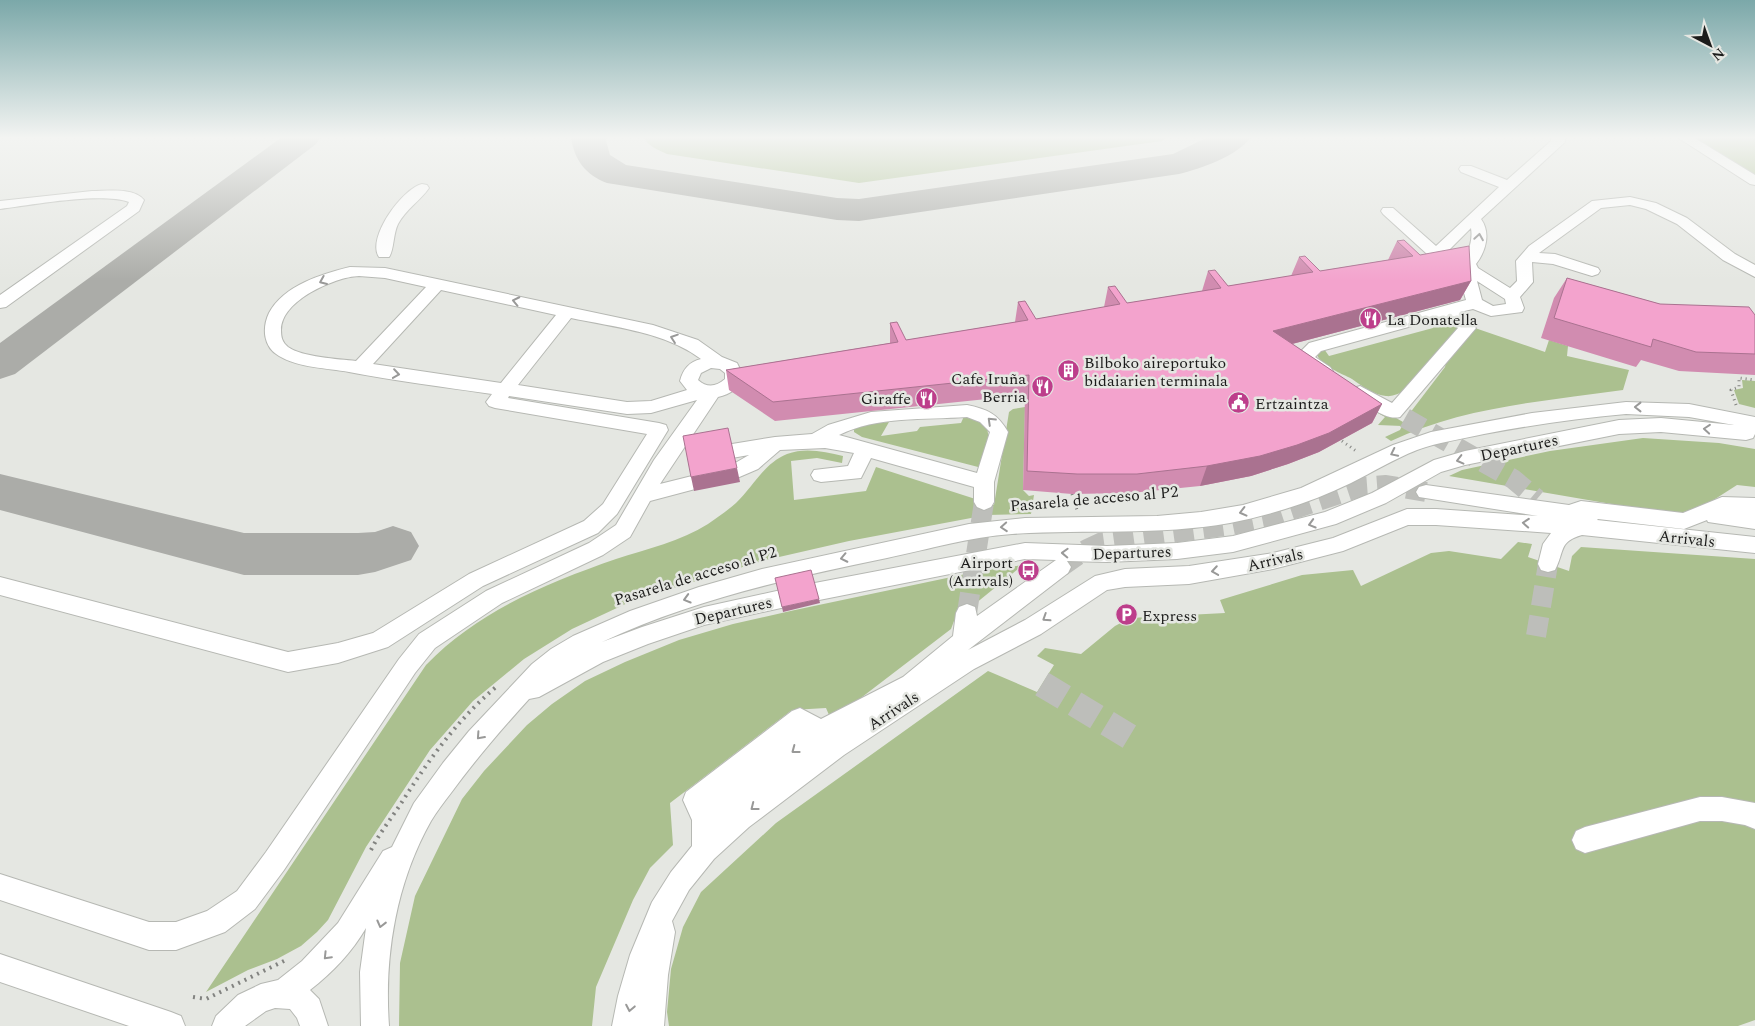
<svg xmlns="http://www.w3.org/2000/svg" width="1755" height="1026" viewBox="0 0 1755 1026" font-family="Spectral,serif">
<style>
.green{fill:#abc08f}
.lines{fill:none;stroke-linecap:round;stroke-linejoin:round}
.taxiway{fill:#abaca8;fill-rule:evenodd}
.minor-tunnel-far1{stroke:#bdbeba;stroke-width:20;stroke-dasharray:20 10;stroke-linecap:butt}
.minor-tunnel{stroke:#bdbeba;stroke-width:26;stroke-dasharray:26 12;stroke-linecap:butt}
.minor-casing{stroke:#b6b8b3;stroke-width:2}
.path-far1{stroke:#828380;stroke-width:3;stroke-dasharray:1 4;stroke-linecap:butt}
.path{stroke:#828380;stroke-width:4;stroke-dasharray:2 5;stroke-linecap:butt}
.minor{fill:#fff;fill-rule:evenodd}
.wall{fill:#d18cb0}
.shaded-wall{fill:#aa7290}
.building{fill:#f3a3cd;stroke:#aa7290}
.oneway{stroke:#999998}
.labels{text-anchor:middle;stroke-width:5;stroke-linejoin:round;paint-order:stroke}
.poi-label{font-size:16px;fill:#1c1c1b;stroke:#e5e7e2;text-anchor:start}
.street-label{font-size:16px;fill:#1c1c1b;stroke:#e5e7e2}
</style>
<rect width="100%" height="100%" fill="#e5e7e2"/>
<!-- green -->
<g class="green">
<path d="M644,137H1168L1162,141L859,183L667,154C659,150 647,146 644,137Z"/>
<path d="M1688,137H1755V178Z"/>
<path d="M1440,318H1445L1460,325V332C1445,349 1411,399 1386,396C1374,395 1362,386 1352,379C1341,373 1323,367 1317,355L1319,351L1324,349L1329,356L1433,328L1436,319Z"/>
<path d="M1475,328L1545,352L1549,340L1568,346L1567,356L1629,370L1623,390C1546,401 1462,407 1391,441L1385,437L1400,430L1402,426L1378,425L1385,417L1354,400L1292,358L1403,422L1445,367L1446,362Z"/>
<path d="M1742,380L1755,381V408L1739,404L1734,390L1743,388Z"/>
<path d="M1025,407L1023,490L1029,496L1034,495L1031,514L987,515L849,541L766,560L634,600L572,629L524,659L473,701L430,750L366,847L328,920L317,932L301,946L277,959L248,970L206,992L426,665C478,611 547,583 616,559C647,549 681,541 708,524C717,518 728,510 736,503C754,486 763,464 787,454C806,447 825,452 843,456L842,463L817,458L791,461L794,500L866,491L876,467L994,505L1009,412L1013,409Z"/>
<path d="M965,414C999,421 987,443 982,468L862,437L854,432V429L861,424L889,422L881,436L917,431L920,427L961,423Z"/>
<path d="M1643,438L1719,443L1755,449V487L1737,485L1687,517L1449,476L1462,470L1550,451Z"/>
<path d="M1518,542L1532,544L1528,557L1569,571L1572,556L1581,547L1755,559V1020L1738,1026H669L667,1012L671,969L683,927L701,892L776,823L988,671L1037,692L1054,665L1037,656L1045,648L1081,654L1115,626L1130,618L1225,613L1220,600L1302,575L1353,570L1361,586L1431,553L1449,551L1501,559Z"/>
<path d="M1023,565L954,621L951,629L849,707L829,715L826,708L792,710L670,803L673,845L650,868L633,900L596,987L592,1026H399L400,963L415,896L462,799L484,771L527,725L552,704L585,681L625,662L679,640L733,624L795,610L980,571Z"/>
</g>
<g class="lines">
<!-- taxiway -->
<g class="taxiway">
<path d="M282,137H321L316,144L15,374L0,379V343Z"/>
<path d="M571,137H605L610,155L626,165L837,198L859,199L1173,154L1208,137H1251C1238,156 1200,169 1179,174L859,221L837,220L607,183C586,175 574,160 571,137Z"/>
<path d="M0,474L244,533H358L375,532L393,526L411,532L419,546L411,560L375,572L358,575H244L0,510Z"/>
</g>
<!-- minor-tunnel-far1 -->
<g class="minor-tunnel-far1">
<path d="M1405,418L1513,479L1537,499"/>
<path d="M1061,567L1087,549L1100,543L1231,525L1270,517L1360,487L1386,485L1426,492"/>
<path d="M967,613L984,502"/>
<path d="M1536,636L1548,564"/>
</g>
<!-- minor-tunnel -->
<path class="minor-tunnel" d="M1042,684L1130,737"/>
<defs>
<g id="minor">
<path d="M1551,137H1565V142L1481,219C1491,233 1486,251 1476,264L1478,268L1510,288L1517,281L1516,261L1529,246L1592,201L1630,197L1656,203L1687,218L1735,254L1755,265V277L1723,260L1677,224L1646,209L1630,205L1601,208L1539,253L1555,254L1598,268L1600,271L1598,274L1592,276L1553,264L1532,262L1533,282L1520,297L1524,308L1522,312L1491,316L1473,309L1460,312L1476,328L1400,417C1385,421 1367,404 1354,396L1351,392L1354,388L1360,386L1392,403L1458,328L1445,317L1321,351L1315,357L1330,367L1333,371L1330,375C1316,379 1304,368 1296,356L1309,343L1466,300L1459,275L1463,270H1451L1436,263L1426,273H1414L1412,270L1427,254L1383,214L1381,211L1383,208H1393L1436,246L1499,187L1461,172L1459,169L1461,166H1471L1507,180L1551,141ZM1471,228C1473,239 1469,255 1460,261L1452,260L1445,254ZM1477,281L1505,299L1506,304L1493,306L1482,300Z"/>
<path d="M1677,137H1693L1755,175V185L1750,184Z"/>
<path d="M422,184L427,185L429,188C420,201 406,209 398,224C393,234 394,251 389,257H379C366,238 403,188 422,184Z"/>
<path d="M92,191C107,191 134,187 144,200L139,211L6,307L0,308V295L127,206L129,202C101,192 31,205 0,209V201Z"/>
<path d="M350,267L385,268L653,325L698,340L722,357L737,363L744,377C737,389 731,394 718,397L660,484L692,476L699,478L702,483L699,488L650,501L630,537L603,555L502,603L435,648L415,673L284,870L255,909L225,932L176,950H149L0,900V874L149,922H176L207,911L237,891L266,852L399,659L419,634L486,591L589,543L616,525L654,460L697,400L651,413L627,414L509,396L508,398L659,423L666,425L668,430L617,514L598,533L483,586L388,647L338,663L288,672L0,595V577L288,652L338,643L373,633L469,574L584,521L603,504L647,434L495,408L489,406L486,402L492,394C444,387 395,381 349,372C327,368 299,368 279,356C263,347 262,328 269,313C284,285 322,274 350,267ZM359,276L385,278L426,287L356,361C338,359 302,357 288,347C282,342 281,337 281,330C281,301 334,277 359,276ZM441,290L556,315L501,383L373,364ZM571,318C614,327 665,332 701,359C689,362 683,369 680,381L687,390L651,401L627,402L518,385ZM711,368L720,369L725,373V379C716,387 707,388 698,380L701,373Z"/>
<path d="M1626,402L1689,404L1755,417V434L1753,438L1746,440L1661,432L1619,434L1465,465L1441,472L1386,503L1336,524L1233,552L1177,559L1107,562L1067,561L1071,567L1068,573L968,650L1025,620L1095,576L1125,569L1189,566L1273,553L1333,538L1407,509H1436L1538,516L1419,497L1416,492L1419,487L1426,485L1569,505L1581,501L1683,513L1722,497L1755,498V529L1708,522L1707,520L1684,529L1598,519L1597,520L1755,537V553L1582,535C1558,542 1565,551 1555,570L1548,572L1541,570L1538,564L1543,544L1551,533L1436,525H1408L1343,551L1273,569L1189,584L1125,587L1107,590L1041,634L974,669L844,755L749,827L714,859L689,890L672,921L675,932L668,975L664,1026H612L618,996L630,955L652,902L671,872L692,846V820L683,800L686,792L792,711L800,708L821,719L903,677L953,636L956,613L959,607L967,604L975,607L977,616L1056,560L1025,559L799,604L704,625L648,644L603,662L539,697L529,699C501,730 475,760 451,793C444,802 437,811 431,821C396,883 384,956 389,1026H361L360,972L366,928C352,952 332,973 310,990L319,999L328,1026H300L297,1018L290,1009L275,1008L266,1011L245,1026H212L216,1016L238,995L261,984L278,980L302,961L338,923L383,851L392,847L414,803L443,763L469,731L532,664L551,649L573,636L630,611L699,587L762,569L969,524L1025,518L1157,516L1201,512L1243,505L1301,488L1393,445L1431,432L1532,413ZM1626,414L1689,417L1734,425L1661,418L1619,420L1465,451L1434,460L1372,493L1325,512L1233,536L1177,543L1107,546L1025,543L799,586L704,607L642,627L602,642C692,600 790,578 887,558C929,549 970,537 1012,534C1085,529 1157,536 1230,523C1271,515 1312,502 1351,483C1373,472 1394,459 1417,450C1439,442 1462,439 1484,434C1532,425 1579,418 1626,414Z"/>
<path d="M967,405C987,409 998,414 1008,432L994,482V502L991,507L984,510L977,507L974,502V487L871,458L861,478L821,482L814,480L811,475L814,470L848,466L854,453L825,448L780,450L758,469L737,478L730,476L727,471L730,466L749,455L732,458L725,456L723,451L725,446L732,444L775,437L812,434L828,425L871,412ZM967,417L980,422L990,432L977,473L839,435C877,416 925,420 967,417Z"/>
<path d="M1700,797H1722L1755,803V829L1745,825L1722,821H1700L1585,853L1576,849L1572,840L1576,831L1585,827Z"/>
<path d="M0,954L171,1012L181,1016L185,1026H129L0,982Z"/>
</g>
</defs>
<!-- minor casing -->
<use href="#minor" class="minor-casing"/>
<!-- path-far1 -->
<g class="path-far1">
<path d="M1736,405L1731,390L1739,387V378L1755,380"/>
<path d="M1342,441L1356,451"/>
<path d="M1072,494L1077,510"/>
</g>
<!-- path -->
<g class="path">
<path d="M371,850C379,834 390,820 400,805C428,761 456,721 496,687"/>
<path d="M193,997L206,999L288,959"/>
</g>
<!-- minor -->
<use href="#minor" class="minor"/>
</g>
<!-- wall -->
<g class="wall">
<path d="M1397,241L1420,255L1471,281L1460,300L1292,344L1382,404L1372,423L1319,452L1288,464L1251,476L1200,486L1131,493L1072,494L1023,490L1025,395L775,421L729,390L726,370L890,343V323L906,340L1015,322L1018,302L1036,319L1104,307L1108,287L1127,303L1202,291L1208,271L1228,286L1291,276L1299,257L1320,271L1388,260Z"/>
<path d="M1567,278L1660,304L1755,315V375L1679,371L1641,360L1636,367L1541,338L1554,298Z"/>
</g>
<!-- shaded-wall -->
<g class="shaded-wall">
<path d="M1471,281L1460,300L1265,351L1273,331Z"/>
<path d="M1382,404L1372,423L1319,452L1288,464L1251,476L1200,486L1207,466Z"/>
<path d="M737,468L740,482L694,491L691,477Z"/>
<path d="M819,599L820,603L783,612L782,607Z"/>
</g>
<!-- building -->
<g class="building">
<path d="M1404,240L1420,255L1469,246L1471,281L1273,331L1382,404L1329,433L1297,445L1260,456L1207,466L1137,474H1077L1027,471L1029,375L773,402L726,370L898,342L890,323L897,322L906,340L1028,320L1018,302L1025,301L1036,319L1120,304L1108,287L1115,286L1127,303L1221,288L1208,271L1215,270L1228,286L1313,272L1299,257L1305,256L1320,271L1413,256L1397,241Z"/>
<path d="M1567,278L1660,304L1749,307L1755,315V354L1696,352L1653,339L1651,347L1554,318Z"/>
<path d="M728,428L737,468L691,477L683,436Z"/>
<path d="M811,570L819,599L782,607L775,578Z"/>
</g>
<!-- one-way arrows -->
<defs><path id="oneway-chevron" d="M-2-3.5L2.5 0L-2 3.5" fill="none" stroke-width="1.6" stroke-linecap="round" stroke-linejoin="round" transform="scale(1.25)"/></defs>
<g class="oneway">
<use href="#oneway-chevron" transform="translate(1479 237) rotate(-81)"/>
<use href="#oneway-chevron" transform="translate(323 281) rotate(157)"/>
<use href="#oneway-chevron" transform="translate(516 301) rotate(-168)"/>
<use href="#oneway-chevron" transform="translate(674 338) rotate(-161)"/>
<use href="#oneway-chevron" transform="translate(396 374) rotate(8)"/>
<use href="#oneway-chevron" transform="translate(1638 407) rotate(180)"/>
<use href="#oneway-chevron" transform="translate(991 421) rotate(-136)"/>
<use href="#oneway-chevron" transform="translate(1707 429) rotate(-175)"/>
<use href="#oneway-chevron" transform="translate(1394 453) rotate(154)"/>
<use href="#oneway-chevron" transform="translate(1460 460) rotate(166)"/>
<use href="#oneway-chevron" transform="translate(1243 512) rotate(166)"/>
<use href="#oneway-chevron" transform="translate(1526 523) rotate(-176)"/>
<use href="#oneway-chevron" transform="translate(1312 524) rotate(164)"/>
<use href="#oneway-chevron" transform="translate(1004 527) rotate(176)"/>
<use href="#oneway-chevron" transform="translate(1065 553) rotate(-178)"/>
<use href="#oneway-chevron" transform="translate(844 558) rotate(168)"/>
<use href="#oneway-chevron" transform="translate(1215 571) rotate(171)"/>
<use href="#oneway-chevron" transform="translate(687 599) rotate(164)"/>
<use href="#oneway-chevron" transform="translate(1046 618) rotate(147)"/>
<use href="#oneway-chevron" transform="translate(480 736) rotate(132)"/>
<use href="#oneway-chevron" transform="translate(795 750) rotate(143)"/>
<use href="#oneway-chevron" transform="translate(754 807) rotate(142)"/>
<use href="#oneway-chevron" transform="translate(381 924) rotate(104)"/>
<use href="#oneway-chevron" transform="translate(327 956) rotate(134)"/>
<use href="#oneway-chevron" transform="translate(630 1008) rotate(101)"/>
</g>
<!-- sky -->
<linearGradient id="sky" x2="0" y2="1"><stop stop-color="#7ba8a9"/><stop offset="0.49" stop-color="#f3f4f2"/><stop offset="1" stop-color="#f3f4f2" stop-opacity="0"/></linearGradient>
<rect width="1755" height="281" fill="url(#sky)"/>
<!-- icons -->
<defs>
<symbol id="restaurant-disc" viewBox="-11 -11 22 22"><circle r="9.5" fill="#bd3e8b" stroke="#e5e7e2"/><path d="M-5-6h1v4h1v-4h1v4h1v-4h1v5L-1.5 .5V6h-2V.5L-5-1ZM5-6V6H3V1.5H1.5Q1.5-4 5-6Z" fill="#fff"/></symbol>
<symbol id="building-disc" viewBox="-11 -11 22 22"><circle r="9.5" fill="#bd3e8b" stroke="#e5e7e2"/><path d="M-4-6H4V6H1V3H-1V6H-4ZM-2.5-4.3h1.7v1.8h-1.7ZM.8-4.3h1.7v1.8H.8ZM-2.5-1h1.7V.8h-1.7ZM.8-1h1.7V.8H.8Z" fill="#fff"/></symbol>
<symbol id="civic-disc" viewBox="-11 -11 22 22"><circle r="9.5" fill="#bd3e8b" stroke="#e5e7e2"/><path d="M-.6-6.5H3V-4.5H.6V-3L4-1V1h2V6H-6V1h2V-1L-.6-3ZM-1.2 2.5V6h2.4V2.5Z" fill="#fff"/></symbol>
<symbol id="bus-disc" viewBox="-11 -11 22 22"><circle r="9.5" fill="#bd3e8b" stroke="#e5e7e2"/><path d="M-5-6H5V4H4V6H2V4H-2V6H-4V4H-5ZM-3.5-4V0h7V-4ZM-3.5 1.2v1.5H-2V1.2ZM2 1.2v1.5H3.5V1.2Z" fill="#fff"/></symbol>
<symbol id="parking-disc" viewBox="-11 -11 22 22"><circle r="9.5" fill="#bd3e8b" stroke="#e5e7e2"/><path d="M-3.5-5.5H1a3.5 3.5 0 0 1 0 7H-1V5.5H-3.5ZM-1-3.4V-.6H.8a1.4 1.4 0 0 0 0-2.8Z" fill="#fff"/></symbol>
</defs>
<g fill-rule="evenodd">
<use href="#restaurant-disc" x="1358" y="306" width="25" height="25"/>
<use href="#building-disc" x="1056" y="358" width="25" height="25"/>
<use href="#restaurant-disc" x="1030" y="374" width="25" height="25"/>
<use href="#restaurant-disc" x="914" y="386" width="25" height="25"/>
<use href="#civic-disc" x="1226" y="390" width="25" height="25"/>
<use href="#bus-disc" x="1016" y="558" width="25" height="25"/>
<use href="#parking-disc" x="1114" y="602" width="25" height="25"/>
</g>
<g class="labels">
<!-- poi labels -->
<g class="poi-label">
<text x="1387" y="325">La Donatella</text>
<text x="1084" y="368">Bilboko aireportuko<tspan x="1084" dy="18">bidaiarien terminala</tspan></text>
<text x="1026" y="384" text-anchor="end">Cafe Iruña<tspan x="1026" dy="18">Berria</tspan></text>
<text x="911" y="404" text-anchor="end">Giraffe</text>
<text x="1255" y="409">Ertzaintza</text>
<text x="1013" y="568" text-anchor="end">Airport<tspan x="1013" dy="18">(Arrivals)</tspan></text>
<text x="1142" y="621">Express</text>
</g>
<!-- street labels -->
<g class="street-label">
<text transform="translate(1519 447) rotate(-12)" y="6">Departures</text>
<text transform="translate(1094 498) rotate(-5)" y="6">Pasarela de acceso al P2</text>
<text transform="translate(1687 538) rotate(6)" y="6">Arrivals</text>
<text transform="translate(1132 552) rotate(-2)" y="6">Departures</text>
<text transform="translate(1275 559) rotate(-13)" y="6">Arrivals</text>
<text transform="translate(695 575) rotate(-17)" y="6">Pasarela de acceso al P2</text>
<text transform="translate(733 610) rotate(-13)" y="6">Departures</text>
<text transform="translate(893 710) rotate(-33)" y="6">Arrivals</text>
</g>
</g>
<!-- north arrow -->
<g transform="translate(1710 45) rotate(139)" stroke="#e5e7e2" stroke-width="4" paint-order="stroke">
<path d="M0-4L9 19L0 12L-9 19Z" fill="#1c1c1b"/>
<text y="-8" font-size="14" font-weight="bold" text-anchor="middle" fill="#1c1c1b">N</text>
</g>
</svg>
